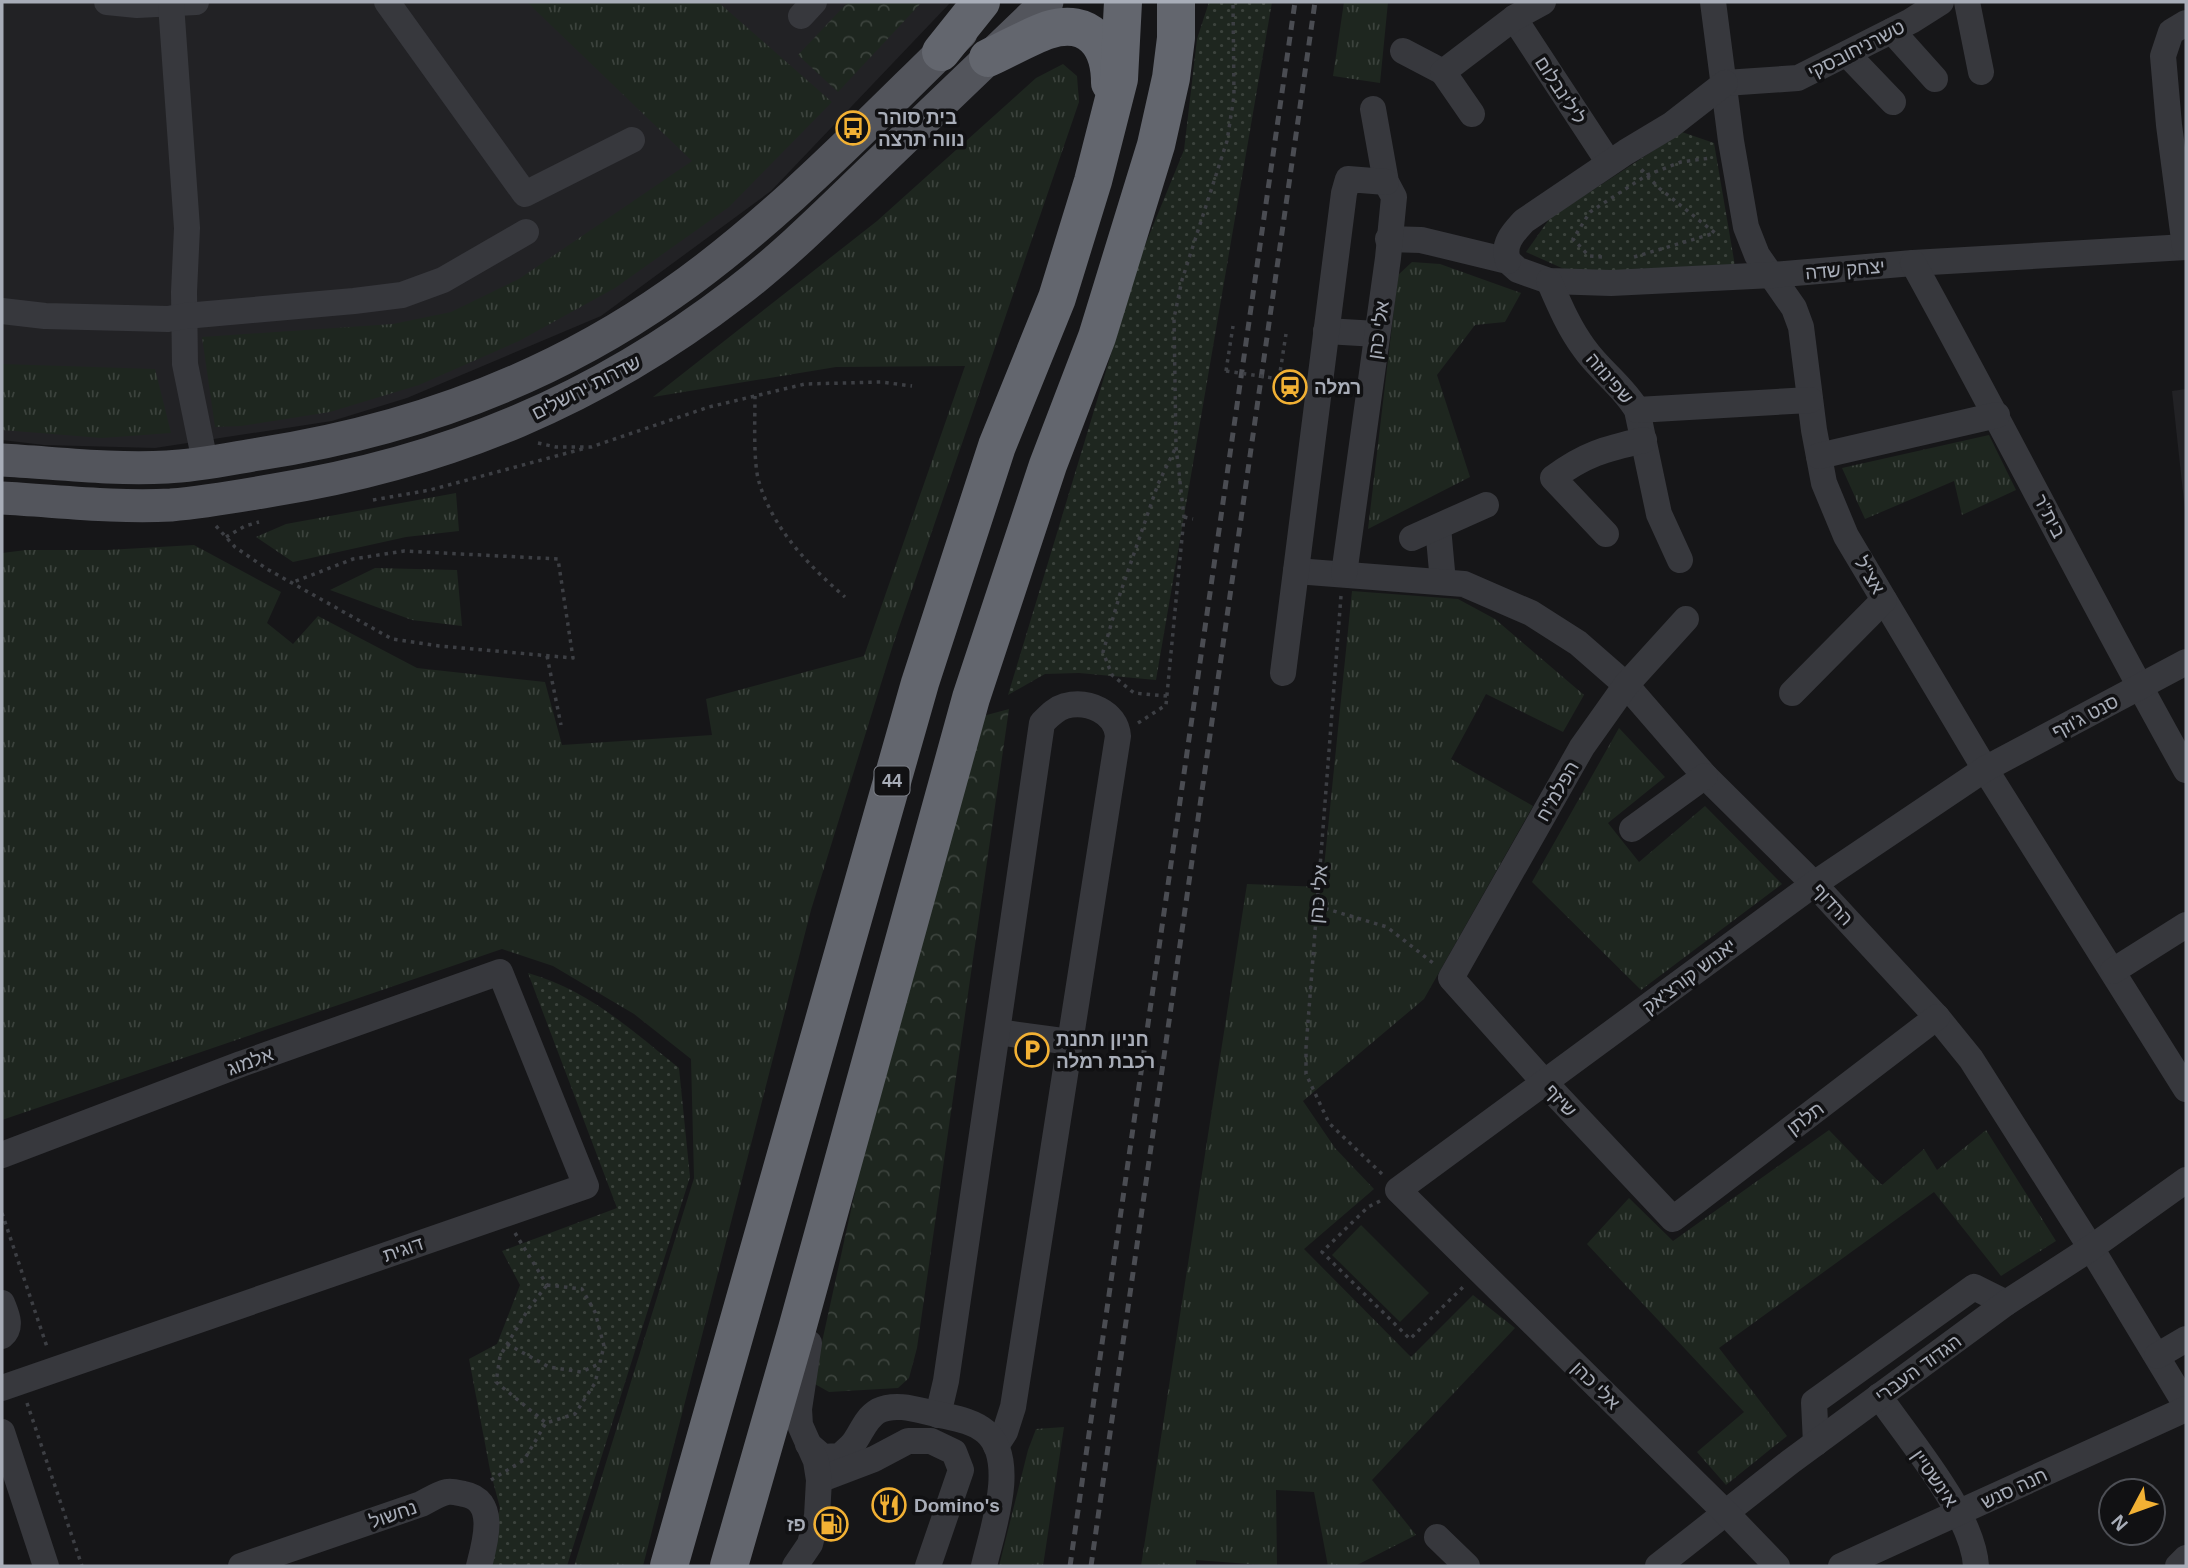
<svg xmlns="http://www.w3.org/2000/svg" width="2188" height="1568" viewBox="0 0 2188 1568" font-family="Arial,Heebo,sans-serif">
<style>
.built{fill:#222225}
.grass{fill:url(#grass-tufts)}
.forest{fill:url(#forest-crowns)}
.park{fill:url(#park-dots)}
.pitch{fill:#1e261f}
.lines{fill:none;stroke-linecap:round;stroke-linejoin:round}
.path{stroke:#3d3f44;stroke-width:3.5;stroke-dasharray:3.5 5;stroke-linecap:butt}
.minor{stroke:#37383d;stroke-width:26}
.major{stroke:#53555c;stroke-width:33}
.highway{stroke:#63666e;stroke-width:38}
.rail{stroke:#4a4c52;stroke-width:5;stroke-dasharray:9 7;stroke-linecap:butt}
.path-bridge{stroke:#3d3f44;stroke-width:3.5;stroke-dasharray:3.5 5;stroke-linecap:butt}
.labels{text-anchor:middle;stroke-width:7;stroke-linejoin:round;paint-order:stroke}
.shield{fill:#111113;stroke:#7b7e86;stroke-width:2}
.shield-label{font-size:18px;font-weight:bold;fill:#a8adb8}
.street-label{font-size:19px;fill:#a8adb8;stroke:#111113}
.poi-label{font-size:19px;font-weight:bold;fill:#a8adb8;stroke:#111113;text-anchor:start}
</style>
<defs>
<pattern id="grass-tufts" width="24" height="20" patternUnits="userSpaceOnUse" patternTransform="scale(1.75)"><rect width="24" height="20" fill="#1e261f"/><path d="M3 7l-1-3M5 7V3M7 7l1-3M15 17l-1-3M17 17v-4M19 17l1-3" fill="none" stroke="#3c433d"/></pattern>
<pattern id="forest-crowns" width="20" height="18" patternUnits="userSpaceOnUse" patternTransform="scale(1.75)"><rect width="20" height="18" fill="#1e261f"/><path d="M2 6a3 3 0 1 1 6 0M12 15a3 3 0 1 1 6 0" fill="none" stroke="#3c433d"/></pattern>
<pattern id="park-dots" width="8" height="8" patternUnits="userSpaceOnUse" patternTransform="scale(1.75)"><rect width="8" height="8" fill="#1e261f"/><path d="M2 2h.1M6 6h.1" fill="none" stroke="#3c433d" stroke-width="1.8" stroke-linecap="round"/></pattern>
</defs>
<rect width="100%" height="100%" fill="#161618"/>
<!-- built -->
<g class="built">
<path d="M2,2H951L771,191L601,316L407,398L332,421L155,448L44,445L2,440Z"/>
<path d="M2186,389V520L2172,391Z"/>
</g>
<!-- grass -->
<g class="grass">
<path d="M527,2H718L832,102L729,207L615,288L519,341L419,385L330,412L241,426L215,427L202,337L393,324L451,312L519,279L692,161Z"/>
<path d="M1344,2H1388L1380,83L1333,76Z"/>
<path d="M1063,64L1077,76L1079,102L893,645L811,910L643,1566H574L694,1178L691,1059L634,1014L553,966L502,949L2,1120V553L26,550H107L194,545L281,592L267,623L293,644L318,616L417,668L545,682L562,745L712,735L706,699L864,656L965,366L836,367L653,397L877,221L1036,78Z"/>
<path d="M1412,262L1440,264L1521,293L1505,322L1475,325L1437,375L1470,477L1368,529L1398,275Z"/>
<path d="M2,364L155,369L171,433L102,438L2,430Z"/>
<path d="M1989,435L2016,490L1962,515L1954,481L1865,519L1842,468Z"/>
<path d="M456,493L459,531L406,537L293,562L256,537L286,524Z"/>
<path d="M375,568L457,570L462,626L412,620L330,590Z"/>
<path d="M1352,591L1458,599L1495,619L1584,695L1563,732L1486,694L1451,759L1533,806L1424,999L1303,1101L1335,1148L1374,1189L1304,1249L1411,1357L1473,1295L1515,1328L1372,1480L1416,1535L1355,1566H1328L1314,1492L1276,1490L1277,1566L1196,1560V1566H1141L1247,884L1322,887Z"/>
<path d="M1619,728L1665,777L1608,823L1639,862L1705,806L1782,884L1641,990L1532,882Z"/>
<path d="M1829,1130L1882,1185L1924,1149L1937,1170L1986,1130L2056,1241L2001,1276L1934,1192L1719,1348L1787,1436L1726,1485L1697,1452L1744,1412L1587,1244L1629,1198L1673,1241Z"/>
<path d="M1064,1427L1043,1566H999L1028,1450L1036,1429Z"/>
</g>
<!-- forest -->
<g class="forest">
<path d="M848,2H922L838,92L798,55Z"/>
<path d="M1009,709L917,1348L909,1378L898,1388L829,1392L813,1383L869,1128L983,716Z"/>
</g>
<!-- park -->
<g class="park">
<path d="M1209,2H1272L1156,680L1079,673L1045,674L1008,695L1141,255L1184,150L1197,39Z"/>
<path d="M1682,132L1714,143L1735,266L1622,274L1564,269L1526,252L1550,218Z"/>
<path d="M528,973C590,991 630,1029 679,1068L690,1177L567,1566H486L500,1508L490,1470L469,1359L497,1344L520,1285L502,1251L617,1208Z"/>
</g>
<!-- pitch -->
<path class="pitch" d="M1361,1225L1429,1293L1400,1322L1332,1255Z"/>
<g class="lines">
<!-- path -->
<g class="path">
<path d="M1602,257L1589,256L1573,239L1590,212L1647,175L1681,162L1710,158"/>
<path d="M1634,257L1715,233L1659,188L1641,169"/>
<path d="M1226,371L1233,326"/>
<path d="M1279,379L1286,334"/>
<path d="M755,396C755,417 753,463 759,482C773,529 809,566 845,597"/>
<path d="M538,443L556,447H591L709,407L805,384L881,382L912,386"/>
<path d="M373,500L430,490L586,448"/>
<path d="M1184,517L1193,519"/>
<path d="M216,526L235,547L267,569L392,639L439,646L573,658L558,559L404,551L353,559L291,583"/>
<path d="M226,537L245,526L259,522"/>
<path d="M1341,596L1306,1048V1074L1329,1123L1383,1175"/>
<path d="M547,656L561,725"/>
<path d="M1167,696L1134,693L1112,675L1103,652L1120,594L1158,484L1175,449"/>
<path d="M1138,723L1166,705L1184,517L1176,447L1174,318L1182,280L1227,141L1234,96L1233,2"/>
<path d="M1317,906L1387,927L1433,963"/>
<path d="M1380,1201L1368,1207L1322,1252L1410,1339L1463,1287"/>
<path d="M2,1213L47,1347"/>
<path d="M515,1233L547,1285"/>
<path d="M547,1285L582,1289L595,1312L604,1346L595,1383L575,1414L546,1423L496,1382L500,1356L529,1308Z"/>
<path d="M507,1344L549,1367L581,1372L599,1364"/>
<path d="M27,1403L82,1566"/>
<path d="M491,1480L524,1460L546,1423"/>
</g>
<!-- minor -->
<g class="minor">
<path d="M107,2L137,5L196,2"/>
<path d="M387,2L525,194L632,140"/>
<path d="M1713,2L1731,141L1746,227L1757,255L1794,308L1801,327L1814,430L1824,483L1846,536L1985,769L2186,1089"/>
<path d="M1967,2L1981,72"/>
<path d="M171,4L187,228L184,292L185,364L205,462"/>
<path d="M801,16L814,2"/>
<path d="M1514,18L1609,163"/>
<path d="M1892,31L1935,79"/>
<path d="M1403,51L1443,72"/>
<path d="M1847,54L1893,102"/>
<path d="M1725,83L1798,78L1911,21L1941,2"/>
<path d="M1472,114L1443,72L1514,18L1543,2"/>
<path d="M1388,239L1421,240L1508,261L1518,270L1549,281L1611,283L1773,275L1913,263L2186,247"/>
<path d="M2185,247L2169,125L2163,56L2171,32L2186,23"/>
<path d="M1508,261C1502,244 1513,233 1524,221L1626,152L1671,125L1725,83"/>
<path d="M1913,263C2006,431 2092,603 2186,770"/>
<path d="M1549,281C1559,304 1569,328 1584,348C1600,371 1623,386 1637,410L1659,514L1680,560"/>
<path d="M2,311L45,316L168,319L185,316L354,301L402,295L443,280L526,232"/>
<path d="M1326,331L1377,334"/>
<path d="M1637,410L1810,400"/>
<path d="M1819,456L1997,415"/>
<path d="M1438,527L1443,582"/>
<path d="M1606,534L1553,478C1585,454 1605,449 1644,440"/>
<path d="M1412,538L1486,505"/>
<path d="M1296,571L1464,584L1531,613L1578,643L1626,685L1705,776L1814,884L1937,1017L1971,1059L2091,1248L2186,1405"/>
<path d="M1344,574L1388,258L1394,197L1386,182L1373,109"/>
<path d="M1686,619L1626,685L1582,747L1451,978L1545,1083L1673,1219L1937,1017"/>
<path d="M1283,673L1344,193L1348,179L1386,182"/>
<path d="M1792,693L1884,600"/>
<path d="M1632,829L1705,776"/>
<path d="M2113,971L2186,925"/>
<path d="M998,1032L1070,1042"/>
<path d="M2,1155L241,1064L500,972L586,1186L2,1388"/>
<path d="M2,1303C6,1314 13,1326 2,1336"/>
<path d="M2157,1356L2186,1339"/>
<path d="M1879,1396C1909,1440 1973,1514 1976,1566"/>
<path d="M938,1415L946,1381L1042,723C1049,716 1055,709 1065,706C1088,700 1116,712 1118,736L1013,1407L1005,1432L996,1446"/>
<path d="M2,1432L46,1566"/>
<path d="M1816,1443L1814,1402L1974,1287L2006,1303"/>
<path d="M808,1444L823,1457L840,1456C845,1451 851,1447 855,1441C862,1431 866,1418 878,1411C896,1402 918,1410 936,1414C953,1418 972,1420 986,1432C1018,1460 992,1531 984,1566"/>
<path d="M824,1478L874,1459L908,1441H931L954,1452L961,1470L928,1566"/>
<path d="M1437,1537L1467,1566"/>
<path d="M241,1566L421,1504C429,1500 438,1494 447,1492C452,1491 459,1493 464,1494C498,1500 485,1543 479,1566"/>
<path d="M795,1566L810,1544L817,1516L819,1480L816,1461L800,1425L799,1409L809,1343"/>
<path d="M1658,1566L1790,1462L2006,1303L2091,1248L2186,1180"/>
<path d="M1777,1566L1727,1514L1398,1190L1814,884L1985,769L2186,662"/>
<path d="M1841,1566L2186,1409"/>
<path d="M2178,1566L2186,1558"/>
</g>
<!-- major -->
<g class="major">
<path d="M2,460C56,463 112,470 167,467C197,466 229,459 259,454C408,431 547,381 671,294C775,222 870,121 961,33"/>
<path d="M2,498C58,501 115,508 171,505C206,502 240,496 274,490C448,462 597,400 737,292C787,254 831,209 876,166C933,111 990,56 1047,2"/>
</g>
<!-- highway -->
<g class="highway">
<path d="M941,52L981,2"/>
<path d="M988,58C1008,49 1028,37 1048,30C1090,17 1110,45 1110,83"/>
<path d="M669,1566L920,683L997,446L1057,298L1093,181L1119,79L1123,2"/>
<path d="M729,1566L797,1329L971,698L1048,465L1097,337L1156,145L1171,78L1176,38V2"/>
</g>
<!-- rail -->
<g class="rail">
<path d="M1070,1566L1295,2"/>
<path d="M1091,1566L1315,2"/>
</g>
<!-- path-bridge -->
<path class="path-bridge" d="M1226,371L1279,379"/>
</g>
<!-- icons -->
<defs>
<symbol id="bus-ring" viewBox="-11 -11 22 22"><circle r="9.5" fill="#111113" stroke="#f2b134" stroke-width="1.5"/><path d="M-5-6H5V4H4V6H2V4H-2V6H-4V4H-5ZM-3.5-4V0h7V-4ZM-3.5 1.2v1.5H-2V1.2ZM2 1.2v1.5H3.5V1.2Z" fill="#f2b134"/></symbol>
<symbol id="station-ring" viewBox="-11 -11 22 22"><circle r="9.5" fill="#111113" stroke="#f2b134" stroke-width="1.5"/><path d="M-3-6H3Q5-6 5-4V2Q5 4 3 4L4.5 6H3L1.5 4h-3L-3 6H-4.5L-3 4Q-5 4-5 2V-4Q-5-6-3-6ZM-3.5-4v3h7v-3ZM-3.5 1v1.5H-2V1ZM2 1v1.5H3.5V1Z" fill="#f2b134"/></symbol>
<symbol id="parking-ring" viewBox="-11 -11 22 22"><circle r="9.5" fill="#111113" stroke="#f2b134" stroke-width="1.5"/><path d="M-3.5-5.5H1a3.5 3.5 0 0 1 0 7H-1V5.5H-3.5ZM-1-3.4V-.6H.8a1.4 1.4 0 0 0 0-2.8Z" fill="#f2b134"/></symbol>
<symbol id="restaurant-ring" viewBox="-11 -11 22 22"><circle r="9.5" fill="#111113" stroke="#f2b134" stroke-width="1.5"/><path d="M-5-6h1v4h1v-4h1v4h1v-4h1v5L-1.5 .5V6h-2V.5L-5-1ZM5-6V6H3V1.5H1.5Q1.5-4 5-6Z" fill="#f2b134"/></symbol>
<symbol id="fuel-ring" viewBox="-11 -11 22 22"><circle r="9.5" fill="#111113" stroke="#f2b134" stroke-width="1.5"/><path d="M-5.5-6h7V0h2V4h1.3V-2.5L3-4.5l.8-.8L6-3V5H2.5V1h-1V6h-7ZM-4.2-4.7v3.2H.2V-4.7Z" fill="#f2b134"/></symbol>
</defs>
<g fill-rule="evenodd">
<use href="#bus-ring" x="834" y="109" width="38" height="38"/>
<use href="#station-ring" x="1271" y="368" width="38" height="38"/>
<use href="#parking-ring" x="1013" y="1031" width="38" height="38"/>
<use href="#restaurant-ring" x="870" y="1486" width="38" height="38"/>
<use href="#fuel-ring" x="812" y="1505" width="38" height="38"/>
</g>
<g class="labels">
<!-- shield labels -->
<rect class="shield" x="874.5" y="766.5" width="35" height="29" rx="5"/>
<g class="shield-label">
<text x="892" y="787">44</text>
</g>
<!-- street labels -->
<g class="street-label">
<text transform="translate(1856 49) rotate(-27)" y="7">טשרניחובסקי</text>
<text transform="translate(1561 90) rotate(57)" y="7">לילינבלום</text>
<text transform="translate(1845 269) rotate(-5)" y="7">יצחק שדה</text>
<text transform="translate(1378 330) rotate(-82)" y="7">אלי כהן</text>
<text transform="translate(1610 378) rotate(49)" y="7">שפינוזה</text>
<text transform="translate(586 387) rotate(-27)" y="7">שדרות ירושלים</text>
<text transform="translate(2050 516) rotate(62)" y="7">בית"ר</text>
<text transform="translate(1870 575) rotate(59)" y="7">אצ"ל</text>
<text transform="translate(2085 716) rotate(-28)" y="7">סנט ג'וזף</text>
<text transform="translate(1557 791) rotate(-60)" y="7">הפלמ"ח</text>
<text transform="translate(1318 894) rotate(-85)" y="7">אלי כהן</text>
<text transform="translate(1833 904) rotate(47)" y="7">הרדוף</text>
<text transform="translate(1689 976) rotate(-37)" y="7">יאנוש קורצ'אק</text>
<text transform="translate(250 1061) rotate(-20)" y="7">אלמוג</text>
<text transform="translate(1561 1100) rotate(47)" y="7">שיזף</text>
<text transform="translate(1805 1118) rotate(-37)" y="7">תלתן</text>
<text transform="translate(403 1249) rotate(-19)" y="7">דוגית</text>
<text transform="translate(1918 1368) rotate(-36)" y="7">הגדוד העברי</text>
<text transform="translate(1596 1385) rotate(45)" y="7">אלי כהן</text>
<text transform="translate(1935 1478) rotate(55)" y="7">אינשטיין</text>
<text transform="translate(2014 1488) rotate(-25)" y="7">חנה סנש</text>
<text transform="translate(393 1514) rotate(-19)" y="7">נחשול</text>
</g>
<!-- poi labels -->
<g class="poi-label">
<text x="878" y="124">בית סוהר<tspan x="878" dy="22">נווה תרצה</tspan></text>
<text x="1314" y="394">רמלה</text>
<text x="1056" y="1046">חניון תחנת<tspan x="1056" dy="22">רכבת רמלה</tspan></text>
<text x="914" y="1512">Domino's</text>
<text x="806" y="1531" text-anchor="end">פז</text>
</g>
</g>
<!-- border -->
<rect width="2188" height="1568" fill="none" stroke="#a8adb8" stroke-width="7"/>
<!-- north arrow -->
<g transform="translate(2132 1512) rotate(229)"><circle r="33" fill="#111113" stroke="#4d4f55" stroke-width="2"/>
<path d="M0-5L12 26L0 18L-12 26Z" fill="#f2b134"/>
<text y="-10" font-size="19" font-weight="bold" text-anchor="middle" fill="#a8adb8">N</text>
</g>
</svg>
